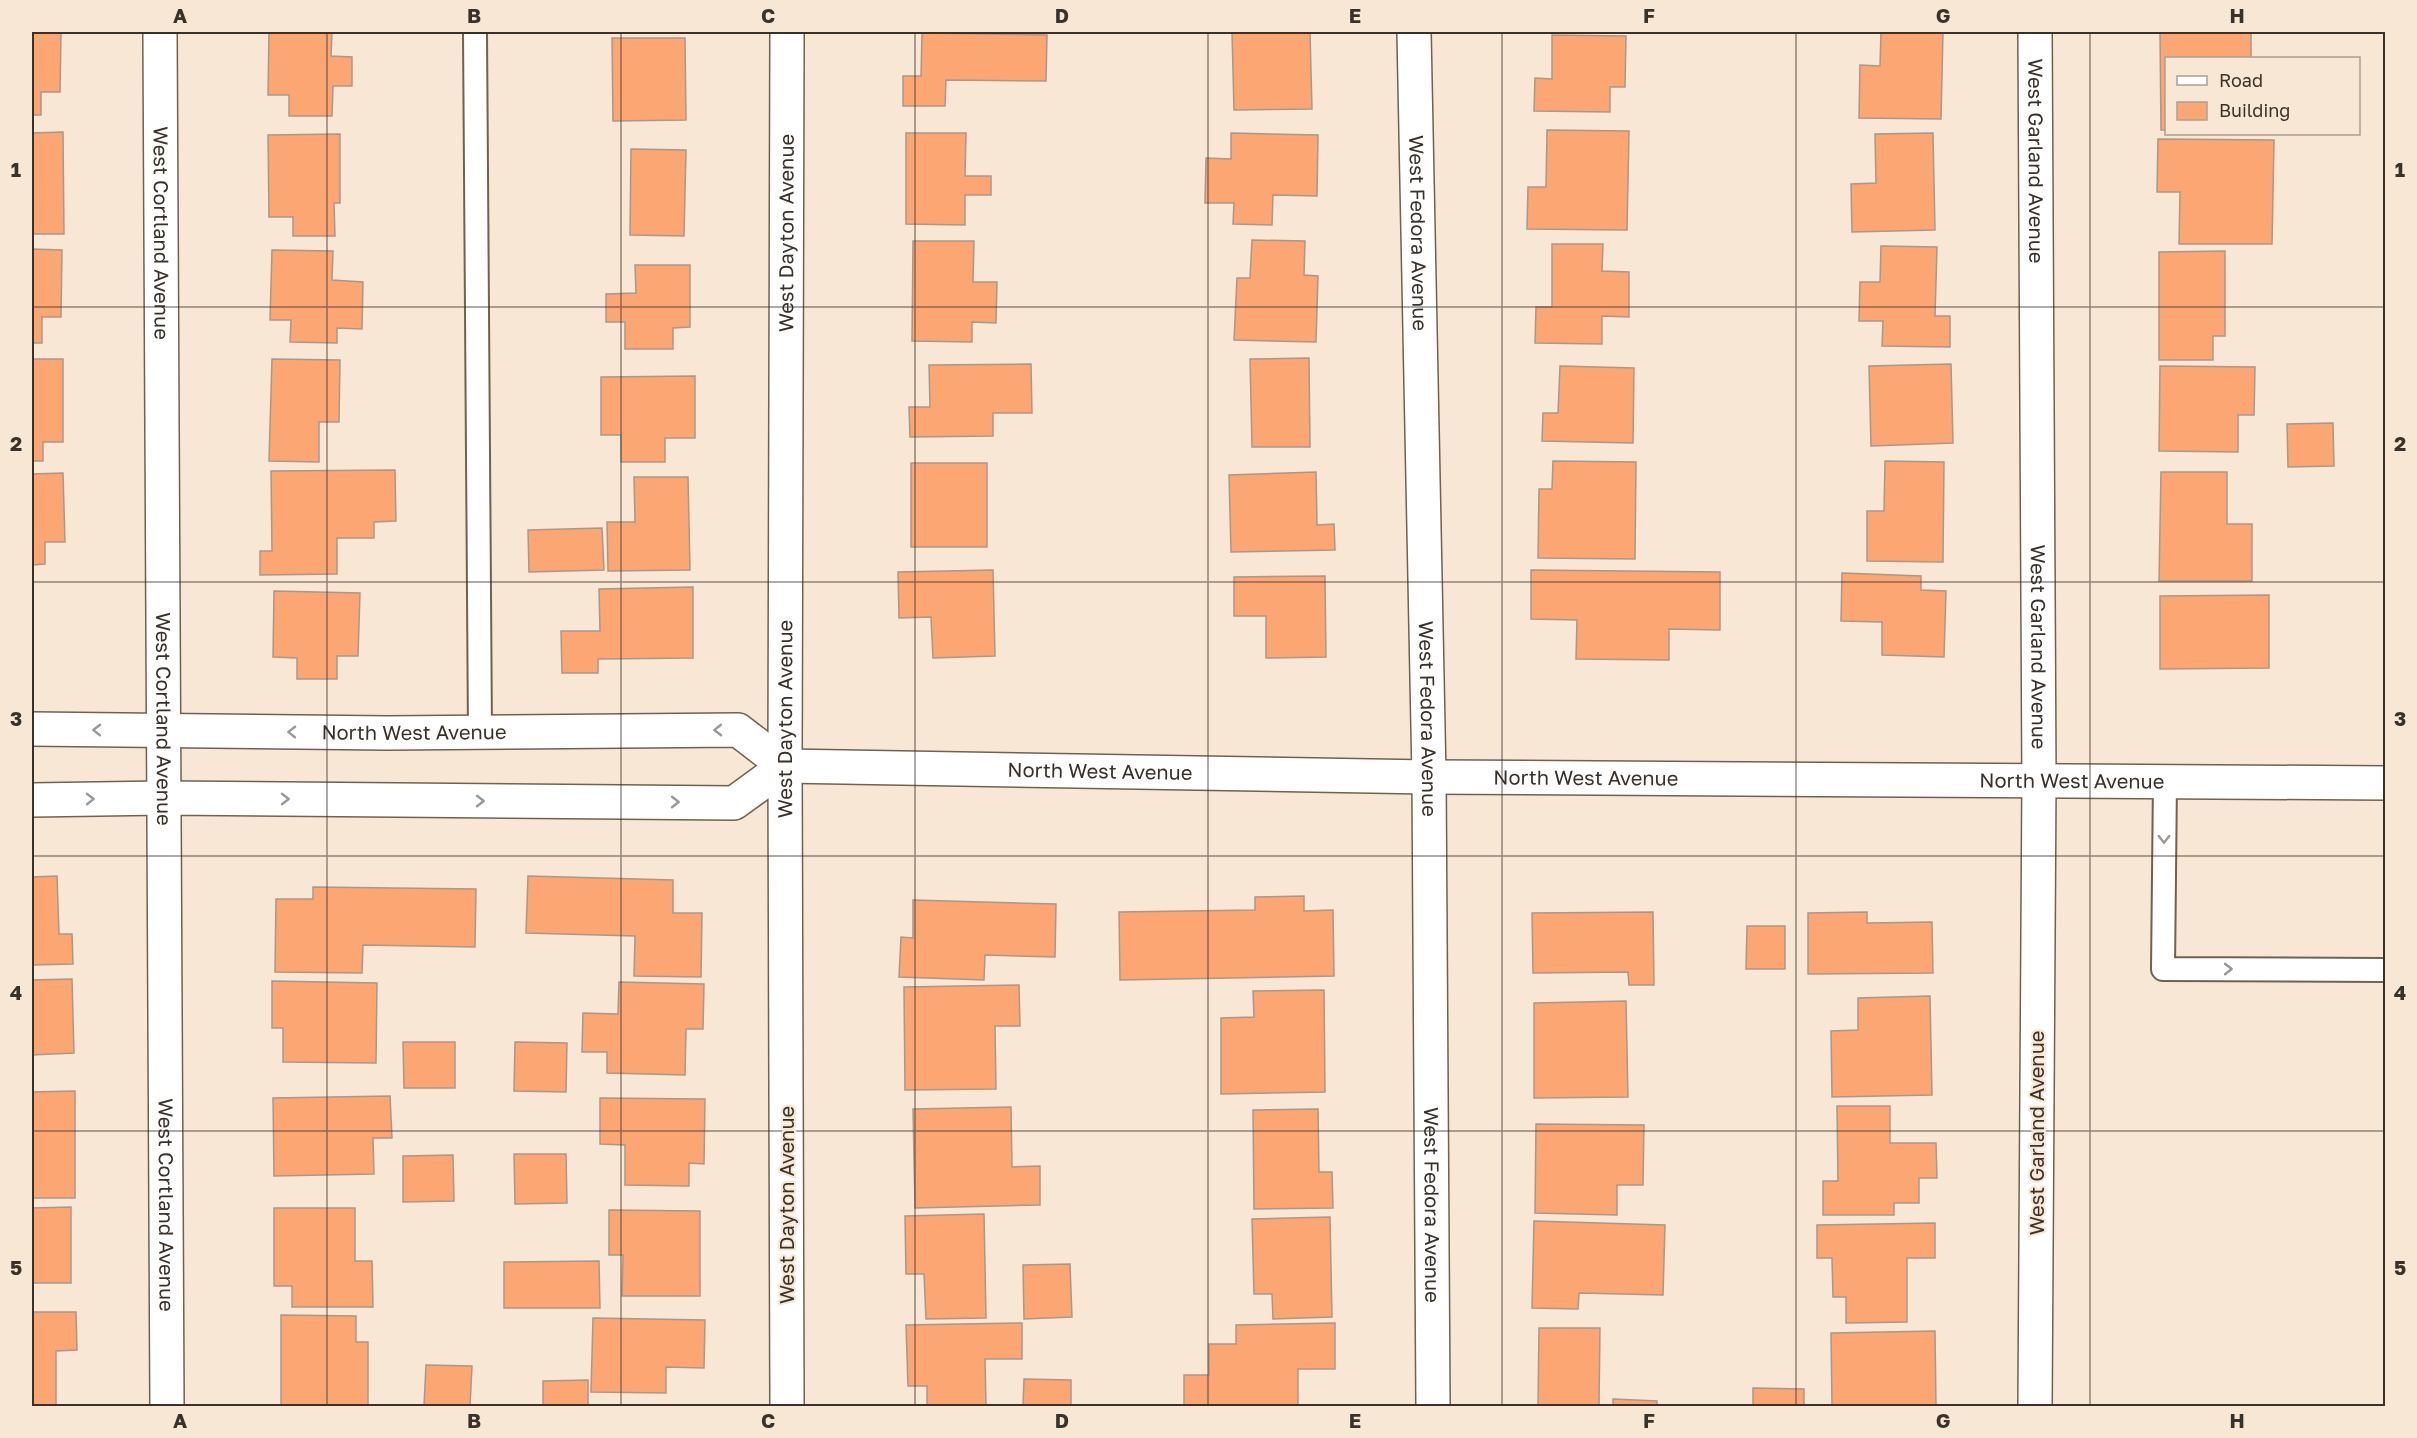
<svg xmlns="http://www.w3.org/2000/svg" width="2417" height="1438" viewBox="0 0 2417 1438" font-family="'Golos Text',sans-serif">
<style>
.building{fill:#fca674;stroke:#ac968a;stroke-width:1.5}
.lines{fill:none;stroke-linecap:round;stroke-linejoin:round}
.lane-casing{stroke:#706151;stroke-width:26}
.street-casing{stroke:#706151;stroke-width:36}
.secondary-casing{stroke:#706151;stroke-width:36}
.lane{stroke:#fff;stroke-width:22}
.street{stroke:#fff;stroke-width:33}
.secondary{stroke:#fff;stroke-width:33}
.oneway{stroke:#9c9895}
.grid{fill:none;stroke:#39322b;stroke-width:1.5;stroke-opacity:0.55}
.labels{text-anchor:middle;stroke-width:4.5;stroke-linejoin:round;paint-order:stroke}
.street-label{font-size:20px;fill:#39322b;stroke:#f8e7d4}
.neatline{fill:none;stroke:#39322b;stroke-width:2}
.grid-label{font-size:20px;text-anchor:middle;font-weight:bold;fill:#39322b}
</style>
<rect width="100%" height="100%" fill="#f8e7d4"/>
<!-- building -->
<g class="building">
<path d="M32,32H61L60,92H41V115H32Z"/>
<path d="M269,32H332L331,56L352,57V86H333L332,116H289V95H268Z"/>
<path d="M1232,32H1310L1312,109L1234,110Z"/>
<path d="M1881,32H1943L1941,119L1859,118L1860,65L1880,66Z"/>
<path d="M2160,32H2251V58H2166V130H2161Z"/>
<path d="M922,33L1047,35L1046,81L946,80L945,106H903V76H921Z"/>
<path d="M1552,35L1626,36L1625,87H1610V112L1534,111L1535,78L1552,79Z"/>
<path d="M612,38H685L686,120L613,121Z"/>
<path d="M1547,130L1629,131L1627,230L1527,229L1528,187H1546Z"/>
<path d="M63,132L64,234H32V133Z"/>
<path d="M906,133H966L965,176H991V195H965V225L906,224Z"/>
<path d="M1231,133L1318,135L1317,196L1273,195L1272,225L1233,224L1234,203H1205L1206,158L1231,159Z"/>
<path d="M1933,133L1935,230L1852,232L1851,184L1876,183L1875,134Z"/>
<path d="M340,134V203H334L335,236H293V217H269L268,135Z"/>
<path d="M2158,139L2274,140L2272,244H2179L2180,192H2157Z"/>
<path d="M631,149L686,150L684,236L630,235Z"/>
<path d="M1252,240L1305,241L1304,275L1318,276L1316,342L1234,340L1237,278H1250Z"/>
<path d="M913,241H974L973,282H997L996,323L972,322V342L912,341Z"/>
<path d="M1552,244H1603L1602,271L1629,272V317L1602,316V344L1535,343L1536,307H1552Z"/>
<path d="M1881,246L1937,247L1935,316H1950V347L1882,346L1883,321H1859L1860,282H1880Z"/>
<path d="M32,249L62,250L61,317H42V343H32Z"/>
<path d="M272,250L333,251L332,280L363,282L362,329L337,328V343L290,342L291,320H270Z"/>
<path d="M2225,251V336H2213V360H2159V252Z"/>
<path d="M635,265H690V327L673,328V349H625V322H606V294L636,293Z"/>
<path d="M1309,358L1310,447H1252L1250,359Z"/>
<path d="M32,359H63V442H43V461H32Z"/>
<path d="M272,359L340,360L339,422H319V462L269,461Z"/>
<path d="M1031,364L1032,413H993V436L910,437L909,407H930L929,365Z"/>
<path d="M1951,364L1953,443L1871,446L1869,366Z"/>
<path d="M1560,366L1634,368L1633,443L1542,441L1543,413H1558Z"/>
<path d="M2160,366L2255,367L2254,415H2238V452L2159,451Z"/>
<path d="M695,376V438H665V462H621V435H601V377Z"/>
<path d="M2333,423L2334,466L2288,467L2287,424Z"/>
<path d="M1553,461L1636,462L1635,559L1538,558L1539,489H1552Z"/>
<path d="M1885,461L1944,462L1943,562L1867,561V511H1884Z"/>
<rect x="911" y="463" width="76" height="84"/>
<path d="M395,470L396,521L374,522V538H337V574L260,575V551H272L271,471Z"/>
<path d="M1316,472L1317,525L1334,524L1335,550L1231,552L1229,475Z"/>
<path d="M2161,472H2227V524H2252V581H2159Z"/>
<path d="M63,473L65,542H45V564L32,565V474Z"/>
<path d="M634,477H688L690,570L608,571L607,522H635Z"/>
<path d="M602,528L604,570L529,572L528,530Z"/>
<path d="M993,570L995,656L933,658L931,617L899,618L898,572Z"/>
<path d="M1531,570L1720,572V630L1669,629V660L1576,659L1577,620L1531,619Z"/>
<path d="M1842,573L1921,576V590L1946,591L1944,657L1882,655V622L1841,621Z"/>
<path d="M1325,576L1326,657L1266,658V616H1234V577Z"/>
<path d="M693,587V658L598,659V673H562L561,631H600L599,589Z"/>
<path d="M274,591L360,593L358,656H337V679H297V658L273,657Z"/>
<path d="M2269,595V668L2160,669V596Z"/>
<path d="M57,876L59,934H72L73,964L32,965V877Z"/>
<path d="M528,876L673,880V913H702L701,977L634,976L635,936L526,933Z"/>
<path d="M313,887L476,889L475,947L363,945L362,973L275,972L276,899H313Z"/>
<path d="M1304,896V911L1333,910L1334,976L1120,980L1119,912L1255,910V897Z"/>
<path d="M913,900L1056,904L1055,957L985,955L984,980L899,977L901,937L913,938Z"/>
<path d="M1653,912L1654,985H1629L1628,972L1533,973L1532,913Z"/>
<path d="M1867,912V923L1932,922L1933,973L1808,974V913Z"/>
<path d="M1747,926H1785V969H1746Z"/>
<path d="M72,979L74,1053L32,1055V980Z"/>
<path d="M272,981L377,983L376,1063L283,1062V1028H272Z"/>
<path d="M619,982L704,984L703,1029H686L685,1075L607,1073V1052H582L583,1013L618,1014Z"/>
<path d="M1019,985L1020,1026H995L996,1089L905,1090L904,987Z"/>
<path d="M1324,990L1325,1092L1221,1094V1018L1254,1017L1253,991Z"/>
<path d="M1930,996L1932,1095L1832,1097L1831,1031L1858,1030V998Z"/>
<path d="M1626,1001L1628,1097L1534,1098V1003Z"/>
<path d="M403,1042H455V1088H404Z"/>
<path d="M515,1042L567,1043L566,1092L514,1091Z"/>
<path d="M75,1091V1198H32V1092Z"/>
<path d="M390,1096L392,1138H373L374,1174L274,1176L273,1098Z"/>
<path d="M600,1098L705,1099L704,1164L689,1163V1186L625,1185V1145L600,1144Z"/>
<path d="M1837,1106H1890V1143H1936L1937,1178H1919V1203H1894V1215H1823V1181H1838Z"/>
<path d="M1011,1107L1012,1167L1040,1166V1205L915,1208L913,1109Z"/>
<path d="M1318,1109L1319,1172H1332L1333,1208L1254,1209L1253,1110Z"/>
<path d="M1536,1124L1644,1125L1643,1185H1617V1215L1535,1213Z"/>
<path d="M514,1154H566L567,1203L515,1204Z"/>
<path d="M453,1155L454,1201L403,1202V1156Z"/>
<path d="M71,1207V1283H32V1208Z"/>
<path d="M274,1208H355V1261H372L373,1307H292V1286H274Z"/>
<path d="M609,1210L700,1211V1296H622L623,1255H609Z"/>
<path d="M984,1214L986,1318L926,1319L924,1274H906L905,1216Z"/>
<path d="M1330,1217L1332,1317L1273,1319L1272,1294H1254L1252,1219Z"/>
<path d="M1534,1221L1665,1225L1663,1295L1579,1293L1578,1309L1532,1308Z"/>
<path d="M1935,1223V1258H1907V1322L1846,1323V1297H1833L1832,1258H1817V1225Z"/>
<path d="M599,1261L600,1308H504V1262Z"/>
<path d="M1070,1264L1072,1317L1024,1319L1023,1265Z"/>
<path d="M32,1312H76L77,1350L56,1351V1406H32Z"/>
<path d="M281,1315L356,1316V1342H368V1406H281Z"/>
<path d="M593,1318L705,1320L704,1368L666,1367V1393L591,1392Z"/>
<path d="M1022,1323V1359H985L986,1406H927V1386H908L906,1325Z"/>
<path d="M1335,1323V1369H1298V1406H1184V1375H1209V1344H1236V1325Z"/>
<path d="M1539,1328H1600L1599,1406H1538Z"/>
<path d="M1935,1331L1936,1406H1832L1831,1333Z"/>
<path d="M426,1365L472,1366L470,1406H424Z"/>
<path d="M1024,1379L1071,1380V1406H1023Z"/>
<path d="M588,1380V1406H543V1381Z"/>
<path d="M1753,1388L1804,1389V1406H1753Z"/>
<path d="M1613,1399L1657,1401V1406H1613Z"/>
</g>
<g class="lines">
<defs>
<g id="lane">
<path d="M475,32L480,733"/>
<path d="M2165,780L2163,969L2386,970"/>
</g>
<g id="street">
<path id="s1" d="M160,32L167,1406"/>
<path id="s2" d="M1414,32L1429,777L1433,1406"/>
<path id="s3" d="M2035,32L2039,779L2035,1406"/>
<path id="s4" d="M787,1406L785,766L787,32"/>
</g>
<g id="secondary">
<path id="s5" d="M32,729L387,733L738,730L785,766"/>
<path id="s6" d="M32,800L164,798L734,803L785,766L1429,777L2386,783"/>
</g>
</defs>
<!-- lane casing -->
<use href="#lane" class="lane-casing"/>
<!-- street casing -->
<use href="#street" class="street-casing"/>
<!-- secondary casing -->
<use href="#secondary" class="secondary-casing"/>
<!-- lane -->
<use href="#lane" class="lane"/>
<!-- street -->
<use href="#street" class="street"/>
<!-- secondary -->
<use href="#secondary" class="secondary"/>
</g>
<!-- one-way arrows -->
<defs><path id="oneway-chevron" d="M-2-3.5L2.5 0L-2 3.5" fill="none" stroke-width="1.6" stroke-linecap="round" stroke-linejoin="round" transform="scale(1.5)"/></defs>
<g class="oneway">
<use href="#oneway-chevron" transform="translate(97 730) rotate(-179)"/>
<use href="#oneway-chevron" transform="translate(718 730) rotate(179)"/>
<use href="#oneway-chevron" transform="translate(292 732) rotate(-179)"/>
<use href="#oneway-chevron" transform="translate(90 799) rotate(-1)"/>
<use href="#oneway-chevron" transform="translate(285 799)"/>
<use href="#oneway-chevron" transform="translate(480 801)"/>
<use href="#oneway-chevron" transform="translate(675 802)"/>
<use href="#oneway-chevron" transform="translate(2164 839) rotate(90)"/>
<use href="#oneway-chevron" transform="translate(2228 969)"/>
</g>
<!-- grid -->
<path class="grid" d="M327,32V1406M621,32V1406M915,32V1406M1208,32V1406M1502,32V1406M1796,32V1406M2090,32V1406M32,307H2386M32,582H2386M32,856H2386M32,1131H2386"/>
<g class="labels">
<!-- street labels -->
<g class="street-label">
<text dy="7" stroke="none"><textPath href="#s3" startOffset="129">West Garland Avenue</textPath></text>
<text dy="7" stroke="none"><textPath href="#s1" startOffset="201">West Cortland Avenue</textPath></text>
<text dy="7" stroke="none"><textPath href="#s4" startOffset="1173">West Dayton Avenue</textPath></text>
<text dy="7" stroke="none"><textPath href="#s2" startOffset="201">West Fedora Avenue</textPath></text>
<text dy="7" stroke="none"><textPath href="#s3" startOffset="615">West Garland Avenue</textPath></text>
<text dy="7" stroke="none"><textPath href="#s1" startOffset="687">West Cortland Avenue</textPath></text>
<text dy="7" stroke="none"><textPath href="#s4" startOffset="687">West Dayton Avenue</textPath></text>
<text dy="7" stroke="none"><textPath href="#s2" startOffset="687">West Fedora Avenue</textPath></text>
<text dy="7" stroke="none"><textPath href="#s5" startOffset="382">North West Avenue</textPath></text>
<text dy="7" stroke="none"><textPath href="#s6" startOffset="1080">North West Avenue</textPath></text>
<text dy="7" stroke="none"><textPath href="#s6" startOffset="1566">North West Avenue</textPath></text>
<text dy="7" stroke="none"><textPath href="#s6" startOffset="2052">North West Avenue</textPath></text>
<text transform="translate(2037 1133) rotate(-90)" y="7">West Garland Avenue</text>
<text dy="7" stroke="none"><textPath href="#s1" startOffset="1173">West Cortland Avenue</textPath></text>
<text transform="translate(787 1205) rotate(-90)" y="7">West Dayton Avenue</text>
<text dy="7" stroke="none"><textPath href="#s2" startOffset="1173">West Fedora Avenue</textPath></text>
</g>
</g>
<!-- border -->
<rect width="2417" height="1438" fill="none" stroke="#f8e7d4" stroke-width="66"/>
<!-- legend -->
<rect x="2165" y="57" width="195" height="78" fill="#f8e7d4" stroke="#ac9f90" stroke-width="1.5"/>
<rect x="2177" y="76" width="30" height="9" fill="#ffffff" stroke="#ac9f90" stroke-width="1.5"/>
<text x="2219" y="87" font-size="18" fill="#39322b">Road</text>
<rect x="2177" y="102" width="30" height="18" fill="#fca674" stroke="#ac9f90" stroke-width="1.5"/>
<text x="2219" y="117" font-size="18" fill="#39322b">Building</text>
<rect x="33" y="33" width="2351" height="1372" class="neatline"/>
<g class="grid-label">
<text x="180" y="23">A</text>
<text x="474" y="23">B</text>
<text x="768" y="23">C</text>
<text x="1062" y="23">D</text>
<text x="1355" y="23">E</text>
<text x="1649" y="23">F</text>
<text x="1943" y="23">G</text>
<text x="2237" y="23">H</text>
<text x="16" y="177">1</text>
<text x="2400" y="177">1</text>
<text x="16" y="451">2</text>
<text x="2400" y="451">2</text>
<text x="16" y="726">3</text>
<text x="2400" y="726">3</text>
<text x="16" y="1000">4</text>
<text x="2400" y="1000">4</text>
<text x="16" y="1275">5</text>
<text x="2400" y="1275">5</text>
<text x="180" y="1428">A</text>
<text x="474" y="1428">B</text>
<text x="768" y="1428">C</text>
<text x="1062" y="1428">D</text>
<text x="1355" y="1428">E</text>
<text x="1649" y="1428">F</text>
<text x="1943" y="1428">G</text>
<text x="2237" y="1428">H</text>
</g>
</svg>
